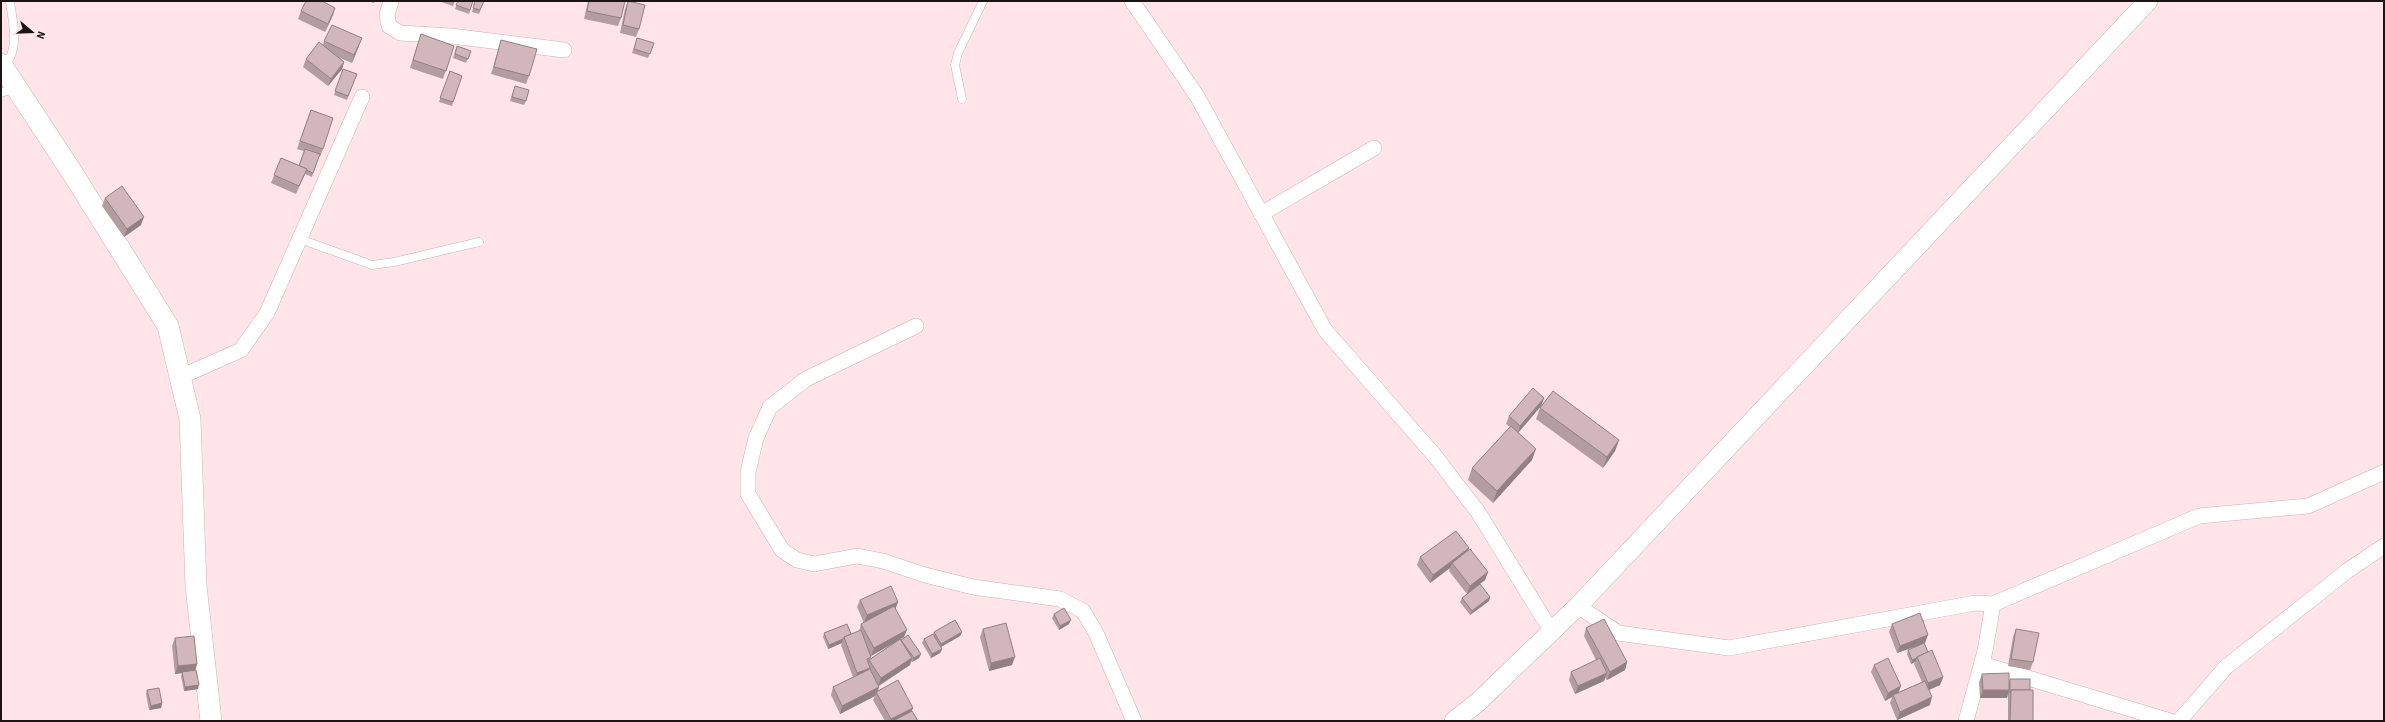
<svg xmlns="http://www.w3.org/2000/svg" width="2385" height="722" viewBox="0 0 2385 722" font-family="'Source Sans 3',sans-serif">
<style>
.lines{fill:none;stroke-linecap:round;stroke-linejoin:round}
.service-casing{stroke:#cab1b5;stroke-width:9}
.minor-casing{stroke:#cab1b5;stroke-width:16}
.tertiary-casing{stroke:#cab1b5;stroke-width:20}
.secondary-casing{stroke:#cab1b5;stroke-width:22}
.service{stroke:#fff;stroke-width:8}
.minor{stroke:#fff;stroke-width:15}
.tertiary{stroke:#fff;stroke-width:19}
.secondary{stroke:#fff;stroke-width:21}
.wall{fill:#b49da1;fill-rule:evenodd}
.shaded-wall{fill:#928083}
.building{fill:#d1b7bb;stroke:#928083}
</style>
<rect width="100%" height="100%" fill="#ffe4e9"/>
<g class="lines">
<defs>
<g id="service">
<path d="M5,67C20,45 13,26 10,1"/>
<path d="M1,93L15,87"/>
<path d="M962,99L955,65L958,53L983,1"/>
<path d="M300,239L372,265L394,262L479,242"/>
</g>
<g id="minor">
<path d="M391,1L387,15L389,26L400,33L451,36L564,50"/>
<path d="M1132,1L1197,96L1325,330L1435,456L1478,512L1552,632"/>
<path d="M1261,214L1374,148"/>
<path d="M916,326L806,379L770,407L756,438L748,472V494L782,550L797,560L814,564L857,556L883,561L925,575L973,587L1060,599L1083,611L1096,633L1134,721"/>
<path d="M180,377L241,350L267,313L362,97"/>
<path d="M1578,606L1618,633L1729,648L1975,603L1993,604L2199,516L2308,506L2384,472"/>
<path d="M1982,664L2170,721"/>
<path d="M1966,721L1985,651L1993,604"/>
<path d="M2179,721L2226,667L2347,571L2384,546"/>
</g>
<path id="tertiary" d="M1454,721L1477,703L1578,606L2148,1"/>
<path id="secondary" d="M1,64L75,177L168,326L190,419L196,586L211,721"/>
</defs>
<!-- service casing -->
<use href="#service" class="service-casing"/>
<!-- minor casing -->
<use href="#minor" class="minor-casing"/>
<!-- tertiary casing -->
<use href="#tertiary" class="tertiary-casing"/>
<!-- secondary casing -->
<use href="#secondary" class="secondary-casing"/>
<!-- service -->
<use href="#service" class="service"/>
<!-- minor -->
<use href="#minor" class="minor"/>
<!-- tertiary -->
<use href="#tertiary" class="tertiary"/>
<!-- secondary -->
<use href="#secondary" class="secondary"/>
</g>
<!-- wall -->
<g class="wall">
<path d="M367,1H375L374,3Z"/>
<path d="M438,1H455L453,6Z"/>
<path d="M458,1H473L469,14L455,9Z"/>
<path d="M475,1H484L479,14L472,12Z"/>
<path d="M588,1H625L621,18L618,26L584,19Z"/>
<path d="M628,1L639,29L636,37L620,33L625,9Z"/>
<path d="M301,11L333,15L325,32L298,19Z"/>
<path d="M421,34L454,46L443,79L410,68Z"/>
<path d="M637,38L654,43L648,58L632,53Z"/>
<path d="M501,40L529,76L526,84L491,74Z"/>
<path d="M324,41L359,46L352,63L340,58L344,62L342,69L328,86L303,67L306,59L323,45Z"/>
<path d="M457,46L471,51L466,63L453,58Z"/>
<path d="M343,69L357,74L347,100L334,95Z"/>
<path d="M450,71L462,76L452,106L439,102Z"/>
<path d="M515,86L526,101L524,105L510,101Z"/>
<path d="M311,110L323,149L320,157L319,156L312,177L305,174L296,194L271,183L281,158L299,165L304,151L297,149Z"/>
<path d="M105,198L141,225L124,237L102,206Z"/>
<path d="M1544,398L1541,406L1518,433L1532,460L1493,503L1468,480L1472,468L1510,427L1506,424L1509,416Z"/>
<path d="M1540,408L1619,440L1615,451L1603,468L1536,419Z"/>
<path d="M1469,548L1468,550L1488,572L1485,580L1471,590L1490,597L1489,601L1470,615L1460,602L1462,598L1467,594L1449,571L1450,568L1430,583L1417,565L1420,557Z"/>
<path d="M860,600L898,602L895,608L904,637L900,639L919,658L912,662L911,661L910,665L879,686L878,691L912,711L918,721H885L873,700L875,696L840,714L831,695L833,687L853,677L841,645L842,643L828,649L823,637L824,633L851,634L859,631L861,624L864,623L857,607ZM897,641L870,659L871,657L868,649L871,656Z"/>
<path d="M1054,614L1069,624L1059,630L1052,618Z"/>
<path d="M1892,624L1925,643H1924L1928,652L1943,677L1940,685L1929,690L1930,705L1897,720L1890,703L1892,697L1885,701L1871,672L1874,665L1899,692L1922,682L1914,664L1915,662L1911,664L1907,654L1908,650L1919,645L1897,653L1889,632Z"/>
<path d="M1586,628L1627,662L1625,670L1607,680L1605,677L1604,681L1575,694L1569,680L1571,672L1596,660L1584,636Z"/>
<path d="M983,629L1012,665L989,671L980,637Z"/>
<path d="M2016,629L2033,662L2030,670L2008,666L2013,637Z"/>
<path d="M934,632H962L960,636L941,647L942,649L940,653L931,658L922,643L924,639L933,634Z"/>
<path d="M175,638L197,664L195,670L198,689L184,691L181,676L182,673L175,674L172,646Z"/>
<path d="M1982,674L2009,681L2030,690L2033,721H2008V693L2007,698H1980L1979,682Z"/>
<path d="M147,690L162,703L161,708L149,710L146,694Z"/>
</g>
<!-- shaded-wall -->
<g class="shaded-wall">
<path d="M335,8L333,15L325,32L328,24Z"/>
<path d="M362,38L359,46L352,63L354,55Z"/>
<path d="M344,62L342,69L328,86L331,79Z"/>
<path d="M144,217L141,225L124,237L127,229Z"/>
<path d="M1544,398L1541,406L1518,433L1520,426Z"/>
<path d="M1619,440L1615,451L1603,468L1607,457Z"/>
<path d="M1536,449L1532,460L1493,503L1497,491Z"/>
<path d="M1469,548L1466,556L1452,563L1450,568L1430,583L1433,575Z"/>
<path d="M1488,572L1485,580L1467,594L1470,586Z"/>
<path d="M1490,597L1489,601L1470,615L1472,611Z"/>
<path d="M898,602L895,610L864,623L867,615Z"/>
<path d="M1071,620L1069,624L1059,630L1060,626Z"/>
<path d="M907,630L904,637L871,656L874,648Z"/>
<path d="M962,632L960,636L939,648L941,644Z"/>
<path d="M1928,635L1925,643L1897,653L1900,646Z"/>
<path d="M843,639L842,643L828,649L829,645Z"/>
<path d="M942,649L940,653L931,658L932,654Z"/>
<path d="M921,654L919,658L912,662L914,658Z"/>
<path d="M1015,657L1012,665L989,671L991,663Z"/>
<path d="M912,658L910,665L878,686L881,678Z"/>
<path d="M1917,658L1915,662L1911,664L1912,660Z"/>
<path d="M1627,662L1625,670L1607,680L1610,672Z"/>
<path d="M197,664L195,672H182V673L175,674L178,666Z"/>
<path d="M870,668L867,676L855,681L857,673Z"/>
<path d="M1607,673L1604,681L1575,694L1578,686Z"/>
<path d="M1943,677L1940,685L1926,691L1928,683Z"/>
<path d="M199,685L198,689L184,691L185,687Z"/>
<path d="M1901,686L1898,694L1893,695L1892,697L1885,701L1888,693Z"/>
<path d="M879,687L877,693L876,692L875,696L840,714L842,706Z"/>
<path d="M1983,690H2009L2007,698H1980Z"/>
<path d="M1932,697L1930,705L1897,720L1900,712Z"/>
<path d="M162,703L161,708L149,710L151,706Z"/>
<path d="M913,708L910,716L900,721H890L891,719Z"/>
</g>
<!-- building -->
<g class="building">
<path d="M306,1H322L335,8L328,24L301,11Z"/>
<path d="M458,1H473L470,10L456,5Z"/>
<path d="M475,1H484L480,10L473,8Z"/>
<path d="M589,1H625L621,18L587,11Z"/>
<path d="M628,1L645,5L639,29L623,25Z"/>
<path d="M332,25L362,38L354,55L324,41Z"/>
<path d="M421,34L454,46L446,71L413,60Z"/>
<path d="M637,38L654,43L650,54L634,49Z"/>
<path d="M501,40L537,49L529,76L494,67Z"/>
<path d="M319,42L344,62L331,79L306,59Z"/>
<path d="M457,46L471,51L468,59L455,54Z"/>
<path d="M343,69L357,74L348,96L335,91Z"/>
<path d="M450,71L462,76L453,102L440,98Z"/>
<path d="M515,86L529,90L526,101L512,97Z"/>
<path d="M311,110L333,118L323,149L300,141Z"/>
<path d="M305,149L320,154L313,173L306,170L307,169L299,166Z"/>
<path d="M281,158L307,169L299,186L274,175Z"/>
<path d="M122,186L144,217L127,229L105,198Z"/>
<path d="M1533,388L1544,398L1520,426L1509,416Z"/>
<path d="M1553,391L1619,440L1607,457L1540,408Z"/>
<path d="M1511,426L1536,449L1497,491L1472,468Z"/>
<path d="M1456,531L1469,548L1433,575L1420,557Z"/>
<path d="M1470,549L1488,572L1470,586L1452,563Z"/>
<path d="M1480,584L1490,597L1472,611L1462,598Z"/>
<path d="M891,586L898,602L867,615L860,600Z"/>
<path d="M894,606L907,630L874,648L861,624Z"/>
<path d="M1064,608L1071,620L1060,626L1054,614Z"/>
<path d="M1920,613L1928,635L1900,646L1892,624Z"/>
<path d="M1604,619L1627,662L1610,672L1586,628Z"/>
<path d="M955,620L962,632L941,644L934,632Z"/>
<path d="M1006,623L1015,657L991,663L983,629Z"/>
<path d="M847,624L851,634L844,637L843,639L829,645L824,633Z"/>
<path d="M2016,629L2039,633L2033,662L2011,659Z"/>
<path d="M861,630L871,657L867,659L870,668L857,673L844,637Z"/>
<path d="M933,634L942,649L932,654L924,639Z"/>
<path d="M908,635L921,654L914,658L901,640Z"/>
<path d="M194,636L197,664L178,666L175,638Z"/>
<path d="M900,639L912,658L881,678L869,660Z"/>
<path d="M1924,643L1928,652L1917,657V658L1912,660L1908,650Z"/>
<path d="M1932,650L1943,677L1928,683L1917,657Z"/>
<path d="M1600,658L1607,673L1578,686L1571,672Z"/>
<path d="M1888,658L1901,686L1888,693L1874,665Z"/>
<path d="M870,669L879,687L842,706L833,687Z"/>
<path d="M196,670L199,685L185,687L182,672Z"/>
<path d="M2009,673V690H1983L1982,674Z"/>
<path d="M2010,679H2030V690H2011L2010,693Z"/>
<path d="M898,680L913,708L891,719L876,692Z"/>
<path d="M1925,681L1932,697L1900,712L1893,695Z"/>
<path d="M159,688L162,703L151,706L147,690Z"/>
<path d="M2011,690H2033V721H2010Z"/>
<path d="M912,711L918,721H893Z"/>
</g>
<!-- border -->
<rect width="2385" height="722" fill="none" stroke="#1c1315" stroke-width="4"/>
<!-- north arrow -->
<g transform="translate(32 32) rotate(109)" stroke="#ffe4e9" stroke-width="3" paint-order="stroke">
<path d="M0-3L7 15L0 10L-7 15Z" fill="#1c1315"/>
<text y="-6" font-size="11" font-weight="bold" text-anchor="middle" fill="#1c1315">N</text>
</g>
</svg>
